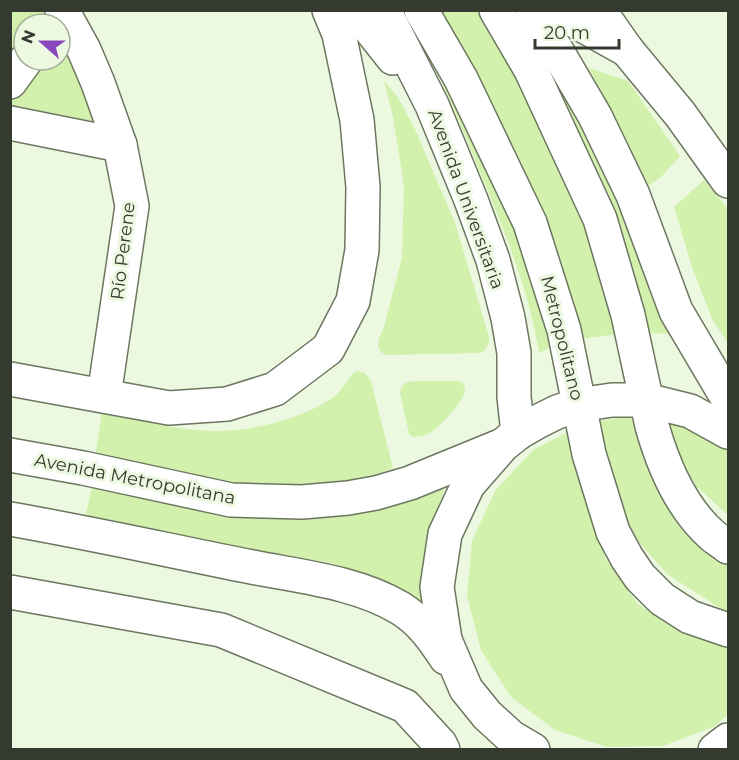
<svg xmlns="http://www.w3.org/2000/svg" width="739" height="760" viewBox="0 0 739 760" font-family="Montserrat,sans-serif">
<style>
.green{fill:#d2f1ac;fill-rule:evenodd}
.lines{fill:none;stroke-linecap:round;stroke-linejoin:round}
.minor-casing{stroke:#6c7660;stroke-width:36}
.major-casing{stroke:#6c7660;stroke-width:36}
.minor{stroke:#fff;stroke-width:33}
.major{stroke:#fff;stroke-width:33}
.labels{text-anchor:middle;stroke-width:6;stroke-linejoin:round;paint-order:stroke}
.street-label{font-size:18px;fill:#353a30;stroke:#ecf8df}
</style>
<rect width="100%" height="100%" fill="#ecf8df"/>
<!-- green -->
<g class="green">
<path d="M11,11H48C80,42 91,90 103,132L11,112ZM24,24H60V60H24Z"/>
<path d="M435,11H477L514,72L589,226L619,334L580,339Z"/>
<path d="M507,11H518L555,75L611,180L677,334L645,333Z"/>
<path d="M434,64L497,172L556,344L539,353C529,291 505,232 481,174C466,137 450,100 434,64Z"/>
<path d="M589,68L628,81L680,156L661,177L648,186L626,139Z"/>
<path d="M384,81L397,96L414,127L455,223L489,337V343L484,351L478,353L386,355L381,352L378,347L379,339L384,327L402,257L404,186L393,117Z"/>
<path d="M704,180L728,209V343L712,319L692,267L674,207Z"/>
<path d="M357,371L365,373L371,381L393,468L362,481L329,489H245L95,458L102,411C130,417 159,426 187,429C228,435 275,427 313,409C320,406 330,400 336,395C344,388 348,377 357,371Z"/>
<path d="M415,381H459C462,383 464,384 465,389C466,400 438,429 428,434C424,436 418,436 413,437L409,434L400,393C401,384 406,382 415,381Z"/>
<path d="M617,418H640L668,503L703,550L728,564V613L667,574L629,531L608,472L597,422Z"/>
<path d="M662,421L707,435L728,451V515L696,486Z"/>
<path d="M570,431L605,558L638,604L681,632L728,649V714L715,726L663,746L607,747L555,730L511,697L481,650L467,596L472,541L495,491L533,450Z"/>
<path d="M449,478C439,503 429,527 425,555C423,572 424,590 424,607L365,575L331,563L84,522L92,487L239,515L274,518H312L349,513Z"/>
</g>
<g class="lines">
<defs>
<g id="minor">
<path d="M62,10L84,50L98,83L120,145L132,206L104,396"/>
<path d="M421,10L461,79L530,223L564,330L589,454L613,532L627,558L640,577L662,599L690,617L728,630"/>
<path d="M496,10L531,70L600,219L628,315L652,426C663,465 682,509 713,536C718,540 723,543 728,547"/>
<path d="M599,10L627,50L680,114L728,181"/>
<path d="M10,82L26,60"/>
<path d="M10,123L120,145"/>
<path d="M10,379L169,408L227,404L275,389L328,349L353,301L362,250L363,187L357,120L339,34L329,10"/>
<path d="M10,592L221,630L405,706L440,744L443,750"/>
</g>
<g id="major">
<path d="M355,10L393,58"/>
<path d="M384,10L432,105L471,200L493,260L508,318L514,353V397L518,433"/>
<path d="M533,10L595,116L633,195L676,311L728,399"/>
<path d="M563,10L568,17L627,50"/>
<path d="M10,455L83,468L231,500L302,502L348,498L376,493L410,483L498,447"/>
<path d="M10,519C91,533 171,551 252,567C302,577 356,582 400,608C421,621 433,638 446,658"/>
<path d="M533,750L511,737L487,715L466,689L445,640L437,587L445,534L468,485L503,445L518,433L537,422L557,412L578,405L612,400H646L690,411L728,432"/>
<path d="M715,750L728,740"/>
</g>
</defs>
<!-- minor casing -->
<use href="#minor" class="minor-casing"/>
<!-- major casing -->
<use href="#major" class="major-casing"/>
<!-- minor -->
<use href="#minor" class="minor"/>
<!-- major -->
<use href="#major" class="major"/>
</g>
<g class="labels">
<!-- street labels -->
<g class="street-label">
<text transform="translate(466 199) rotate(70)" y="6">Avenida Universitaria</text>
<text transform="translate(123 251) rotate(-83)" y="6">Río Perene</text>
<text transform="translate(562 338) rotate(76)" y="6">Metropolitano</text>
<text transform="translate(135 479) rotate(11)" y="6">Avenida Metropolitana</text>
</g>
</g>
<!-- border -->
<rect width="739" height="760" fill="none" stroke="#353a30" stroke-width="24"/>
<!-- north arrow -->
<g transform="translate(42 42) rotate(291)"><circle r="28" fill="#ecf8df" stroke="#a3ac99" stroke-width="1.5"/>
<path d="M0-4.5L10 22L0 15L-10 22Z" fill="#8a47bc"/>
<text y="-9" font-size="16" font-weight="bold" text-anchor="middle" fill="#353a30">N</text>
</g>
<!-- scale -->
<path d="M535 39v9h84v-9" fill="none" stroke="#353a30" stroke-width="3"/>
<text x="544" y="39" font-size="18" fill="#353a30" stroke="#ecf8df" stroke-width="4.5" paint-order="stroke">20 m</text>
</svg>
